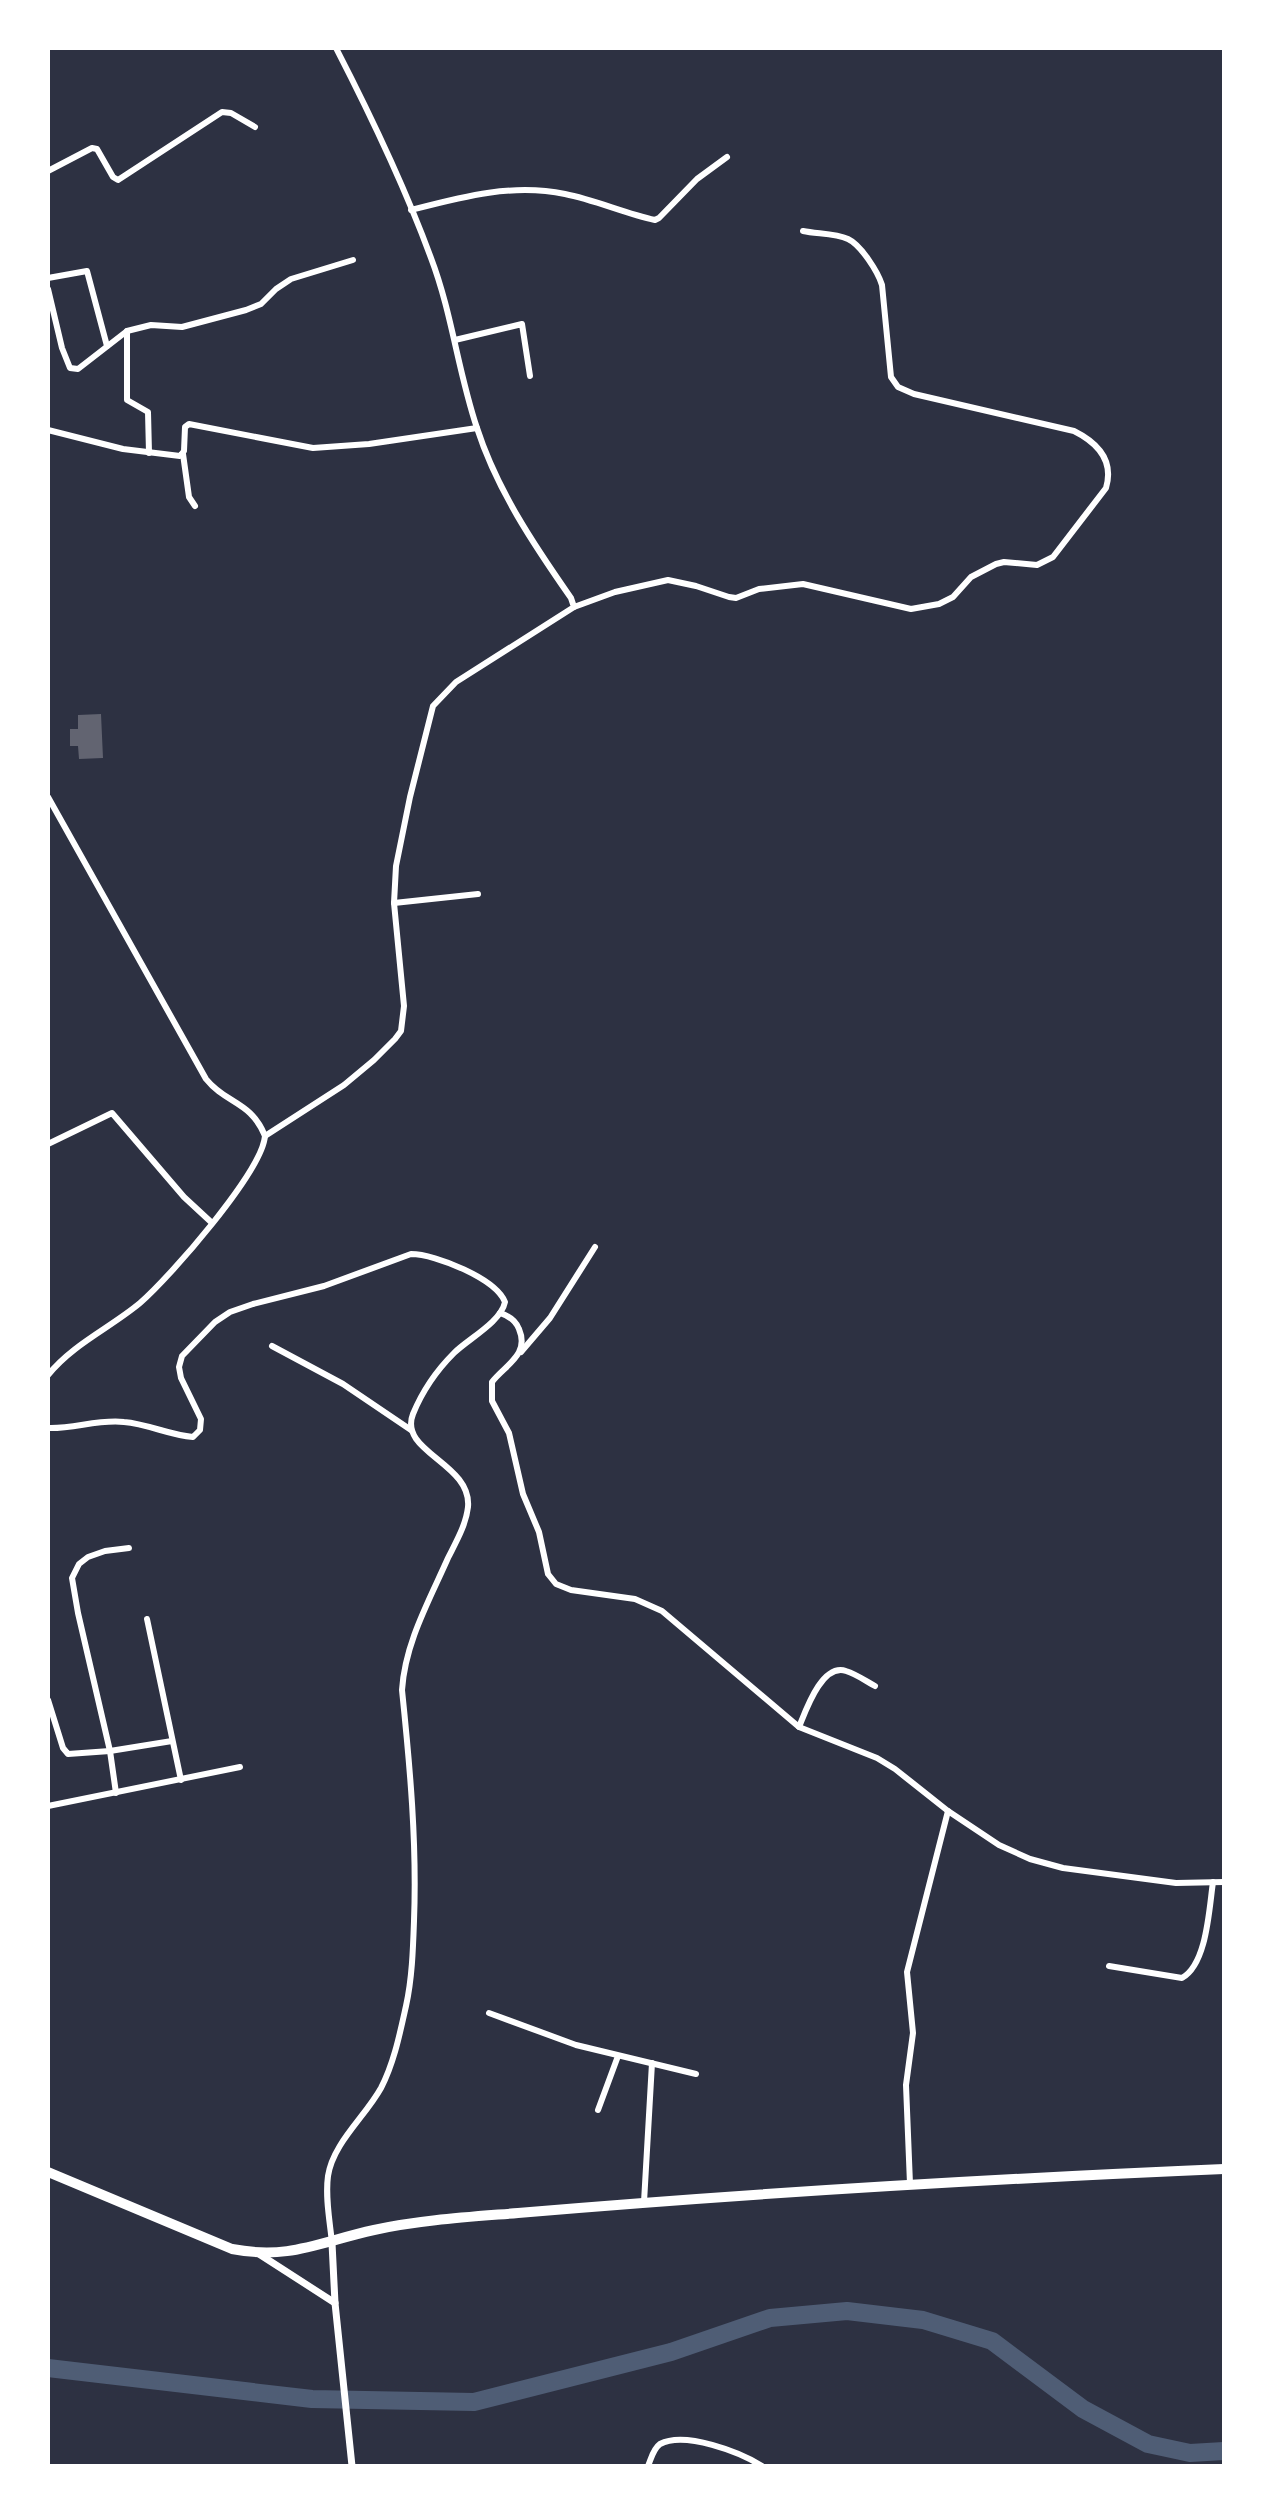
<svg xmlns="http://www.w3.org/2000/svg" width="1272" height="2514" viewBox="0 0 1272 2514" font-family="'Times New Roman',serif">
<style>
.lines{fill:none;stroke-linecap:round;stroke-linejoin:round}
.river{stroke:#4f5d75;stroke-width:18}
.building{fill:#626471}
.minor{stroke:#fff;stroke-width:6}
.tertiary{stroke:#fff;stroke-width:7}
.trunk{stroke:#fff;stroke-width:10}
</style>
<rect width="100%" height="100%" fill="#2d3142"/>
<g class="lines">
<!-- river -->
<path class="river" d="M48,2368L312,2399L474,2402L671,2352L770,2318L847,2311L923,2320L992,2341L1083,2409L1148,2444L1190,2453L1224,2451"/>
</g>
<!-- building -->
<path class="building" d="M101,714L103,758L79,759L78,746H70V729H78V715Z"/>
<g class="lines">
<!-- minor -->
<g class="minor">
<path d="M48,171L92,148L97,149L113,177L118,180L222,112L231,113L255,127"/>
<path d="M411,210C461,197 512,183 565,194C595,200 624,213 655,220L659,218L697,179L727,157"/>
<path d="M48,278L87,271L107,346"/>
<path d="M48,289L62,348L70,368L78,369L127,331L151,325L182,327L246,310L261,304L276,289L291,279L353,260"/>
<path d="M127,331V400L148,412L149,453"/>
<path d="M455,340L522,324L530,376"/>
<path d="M48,430L123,449L180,456L184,451L185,427L189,424L313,448L369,444L477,428"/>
<path d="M183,454L189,497L195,506"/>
<path d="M574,607L615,592L668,580L696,586L729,597L736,598L759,589L803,584L911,609L939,604L953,597L971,577L996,564L1004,562L1037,565L1053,557L1106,488C1114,461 1098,443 1074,431L914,394L898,387L891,377L882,285C878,272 861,245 848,239C835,233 817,234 803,231"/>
<path d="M48,797L206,1079C226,1104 251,1101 265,1136C262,1172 170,1277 140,1303C110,1328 73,1344 48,1375"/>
<path d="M394,903L478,894"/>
<path d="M265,1136L344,1085L374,1060L395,1039L401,1031L404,1006L394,903L396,866L410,797L433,706L456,682L574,607L571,598C534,545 497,490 477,428C458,372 452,313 431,258C405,187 371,116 336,48"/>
<path d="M48,1144L112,1113L184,1197L211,1222"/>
<path d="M500,1313C509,1316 516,1321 519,1329C530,1355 505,1365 492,1382V1401L509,1433L523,1494L539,1532L548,1574L556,1584L571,1590L635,1599L662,1611L799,1727L877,1758L895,1769L948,1811L999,1845L1030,1859L1063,1868L1176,1883L1224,1882"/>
<path d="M272,1346L343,1384L411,1430"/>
<path d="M521,1352L550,1318L595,1247"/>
<path d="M48,1428C74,1429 98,1419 124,1422C148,1424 169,1435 193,1437L200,1430L201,1419L181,1378L179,1367L182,1356L215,1322L230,1312L253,1304L324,1286L411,1254C436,1254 496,1279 505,1302C501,1322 468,1339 454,1353C437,1370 422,1392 413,1414C398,1452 472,1463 468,1507C466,1525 456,1542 448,1558C429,1601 405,1643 402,1690C410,1767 417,1844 414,1921C413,1950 412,1979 406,2006C400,2033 394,2063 381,2088C365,2117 333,2143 328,2176C325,2198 330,2222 332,2243"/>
<path d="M147,1619L181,1780"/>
<path d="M48,1700L63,1748L68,1754L110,1751L172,1741"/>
<path d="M799,1727C806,1710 822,1663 846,1671C856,1674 866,1681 875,1686"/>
<path d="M116,1793L110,1751L78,1613L72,1578L79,1564L88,1557L105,1551L129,1548"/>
<path d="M48,1806L240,1767"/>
<path d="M1109,1966L1182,1978C1207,1964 1209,1909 1213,1882"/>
<path d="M489,2013L576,2045L696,2074"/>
<path d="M598,2110L618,2056"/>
<path d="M910,2184L906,2085L913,2033L907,1972L948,1811"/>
<path d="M644,2202L652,2063"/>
<path d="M648,2466C651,2459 653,2449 660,2444C685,2431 740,2452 762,2466"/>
</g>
<!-- tertiary -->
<g class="tertiary">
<path d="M332,2243L335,2303L352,2466"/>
<path d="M259,2254L335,2303"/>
</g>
<!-- trunk -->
<path class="trunk" d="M48,2172L232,2249C290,2260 319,2242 374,2230C420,2220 470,2217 518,2213C753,2193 988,2179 1224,2169"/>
</g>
<!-- border -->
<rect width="1272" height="2514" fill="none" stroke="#ffffff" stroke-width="100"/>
</svg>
